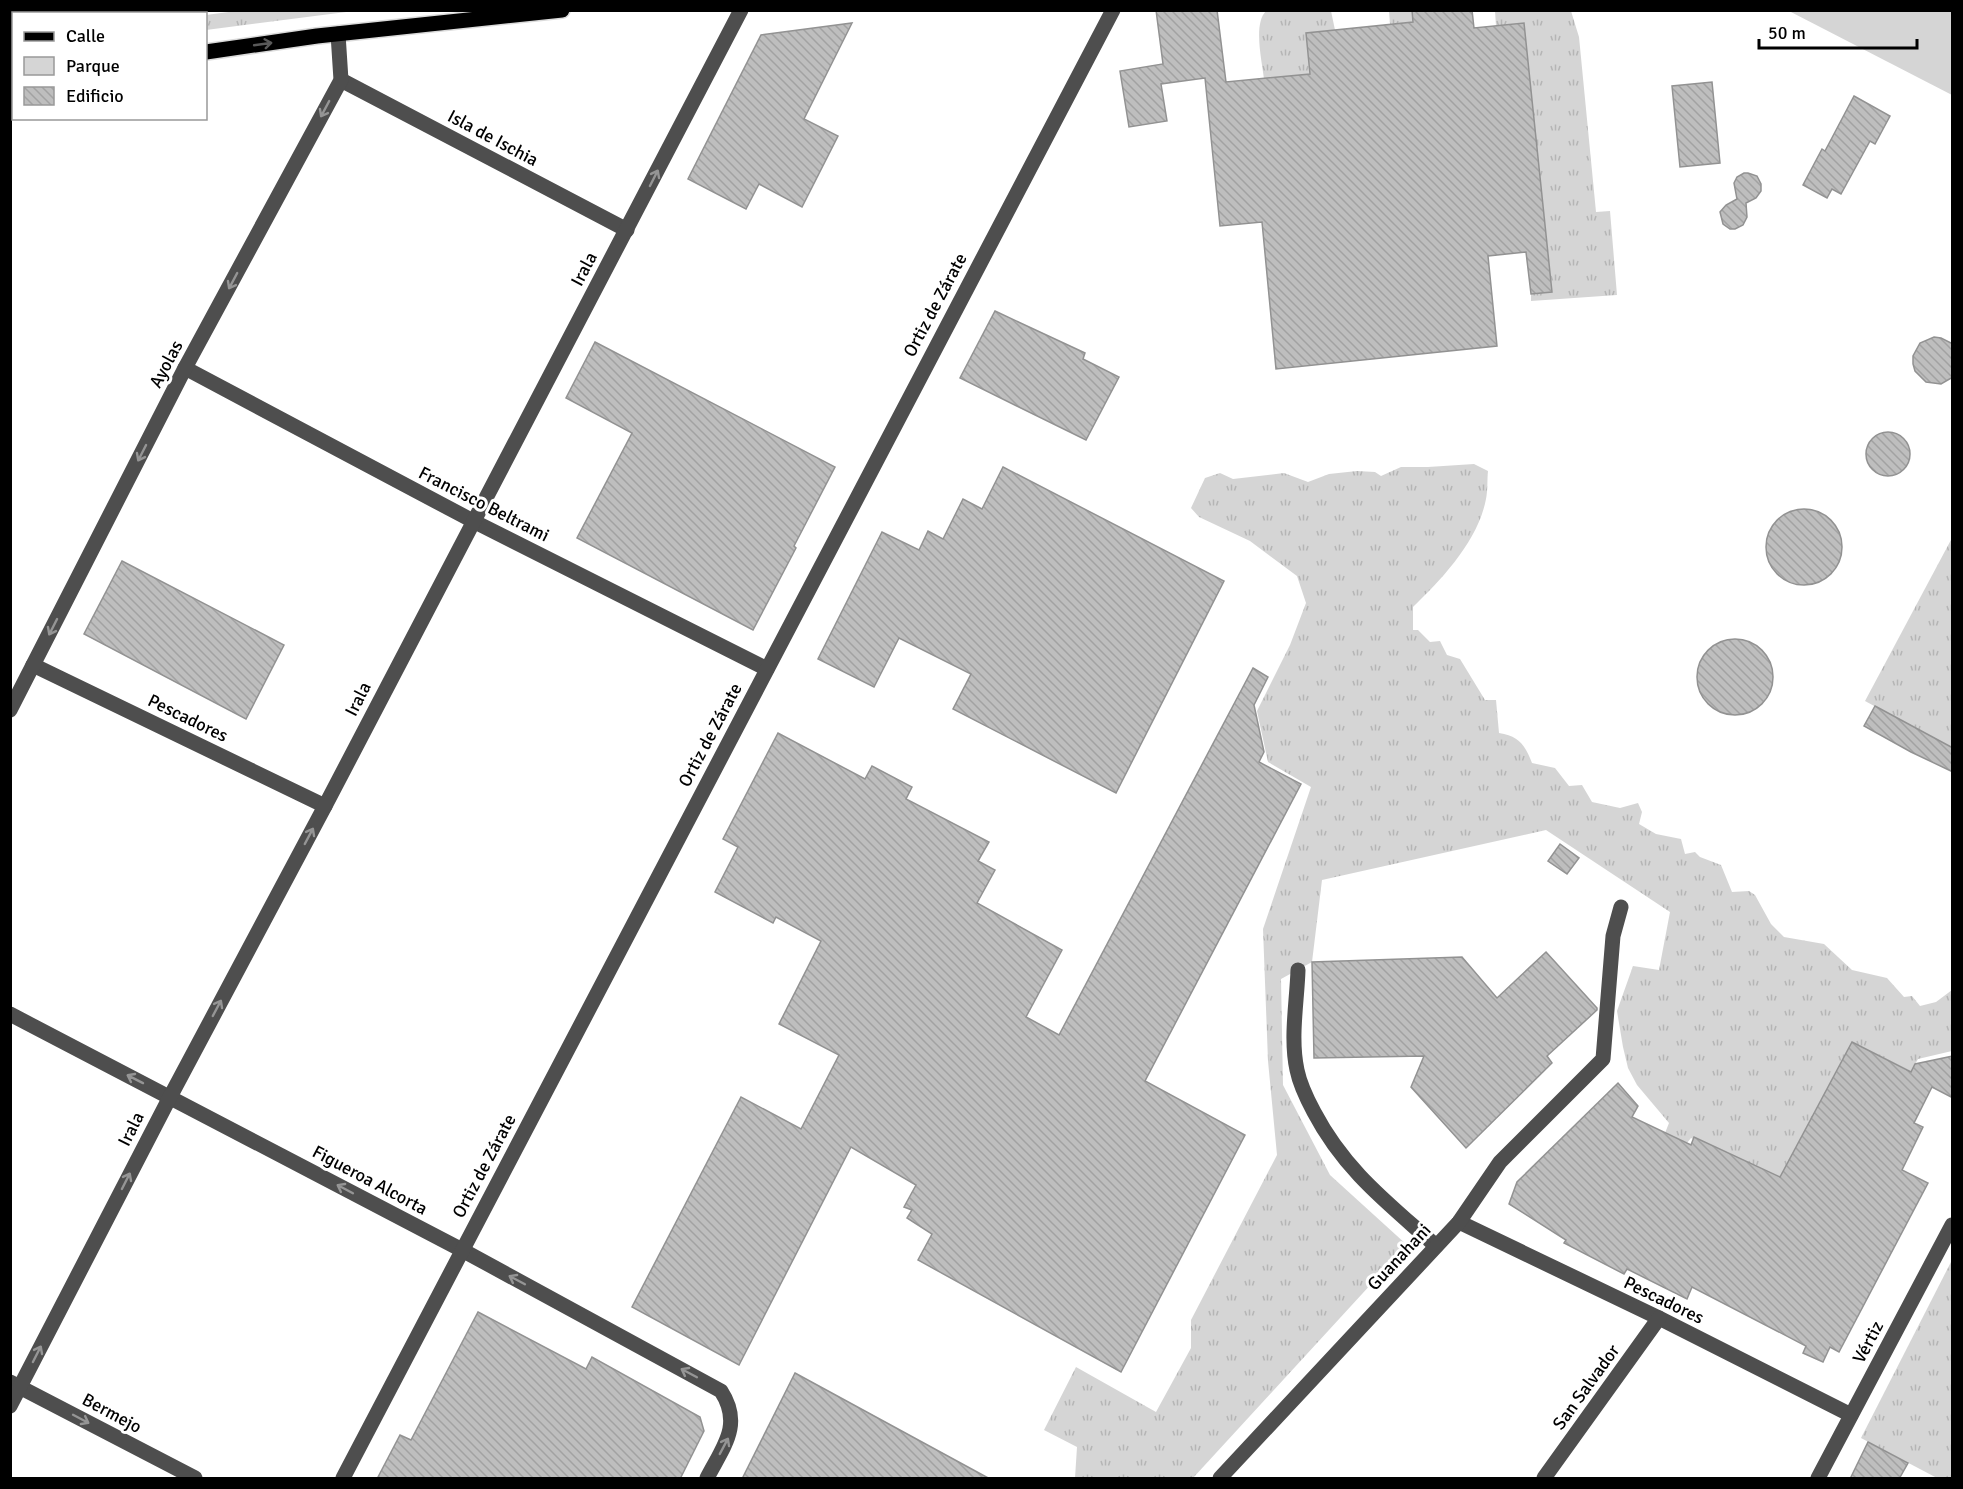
<svg xmlns="http://www.w3.org/2000/svg" width="1963" height="1489" viewBox="0 0 1963 1489" font-family="Signika,sans-serif">
<style>
.grass{fill:url(#grass-tufts)}
.park{fill:#d5d5d5}
.building{fill:url(#building-back-hatch);stroke:#929292;stroke-width:1.5}
.lines{fill:none;stroke-linecap:round;stroke-linejoin:round}
.major-casing{stroke:#dbdbdb;stroke-width:18}
.minor{stroke:#4e4e4e;stroke-width:15}
.major{stroke:#000;stroke-width:15}
.oneway{stroke:#595959}
.oneway2{stroke:#959595}
.labels{text-anchor:middle;stroke-width:6;stroke-linejoin:round;paint-order:stroke}
.street-label{font-size:18px;fill:#000;stroke:#fff}
</style>
<defs>
<pattern id="grass-tufts" width="24" height="20" patternUnits="userSpaceOnUse" patternTransform="scale(1.5)"><rect width="24" height="20" fill="#d5d5d5"/><path d="M3 7l-1-3M5 7V3M7 7l1-3M15 17l-1-3M17 17v-4M19 17l1-3" fill="none" stroke="#b5b5b5"/></pattern>
<pattern id="building-back-hatch" width="6" height="6" patternUnits="userSpaceOnUse" patternTransform="scale(1.5)"><rect width="6" height="6" fill="#bebebe"/><path d="M-1 5l2 2M0 0l6 6M5-1l2 2" fill="none" stroke="#a2a2a2"/></pattern>
</defs>
<rect width="100%" height="100%" fill="#fff"/>
<!-- grass -->
<g class="grass">
<path d="M236,11V10L354,11L206,30V15Z"/>
<path d="M1266,11H1331L1335,30L1306,33L1310,74L1264,79C1262,61 1253,24 1266,11Z"/>
<path d="M1389,11H1412L1413,22L1390,24Z"/>
<path d="M1495,11H1571L1579,37L1596,212L1610,211L1617,295L1531,301V294L1552,291L1524,24L1496,26Z"/>
<path d="M1474,464L1488,471C1487,480 1488,490 1486,499C1478,541 1442,579 1413,607V630H1418L1430,642L1440,641L1447,655L1460,659L1485,700H1496L1499,733C1519,736 1525,745 1532,763L1555,768L1569,786L1582,785L1592,802L1620,808L1638,803L1642,812L1639,824L1656,834L1681,839L1685,854L1695,852L1700,857L1721,865L1732,892L1749,891L1755,895L1771,924L1784,937L1824,944L1852,970L1887,978L1904,997L1912,996L1920,1006L1936,1002L1952,990V1051L1918,1059L1909,1075L1908,1070L1852,1042L1780,1179L1691,1138L1687,1143L1665,1133L1669,1123L1637,1085L1628,1068L1623,1047L1617,1011L1633,966L1659,970L1670,912L1546,830L1322,880L1312,962L1281,979L1283,1085L1330,1175L1407,1245L1193,1478H1075L1077,1447L1044,1430L1076,1367L1156,1412L1191,1348V1320L1277,1155L1268,1061L1263,929L1311,787L1268,762L1257,711L1290,645L1306,603L1297,576L1250,541L1199,517L1191,508L1205,478L1220,473L1233,479L1284,473L1308,482L1329,474L1357,471L1375,472L1381,476L1401,467H1428Z"/>
<path d="M1952,538V748L1865,701Z"/>
<path d="M1952,1260V1478H1937L1861,1438Z"/>
</g>
<!-- park -->
<path class="park" d="M1789,11H1952V95Z"/>
<!-- building -->
<g class="building">
<path d="M1156,10H1217L1226,82L1310,74L1306,33L1413,22L1412,10H1472L1474,28L1524,23L1552,292L1531,294L1526,252L1488,256L1497,346L1276,369L1262,222L1220,226L1205,78L1161,84L1167,121L1129,127L1120,71L1163,64Z"/>
<path d="M852,23L804,119L838,136L802,207L759,184L746,209L688,179L761,35Z"/>
<path d="M1712,82L1720,163L1680,167L1672,86Z"/>
<path d="M1854,96L1890,116L1875,144L1870,141L1841,194L1832,189L1827,198L1803,185L1822,149L1825,151Z"/>
<path d="M1744,173H1748L1757,176L1761,184V191L1756,198L1746,203L1747,217L1743,225L1735,229H1730L1723,224L1720,212L1726,205L1737,199L1734,183L1737,177Z"/>
<path d="M995,311L1085,353L1083,359L1119,377L1086,440L960,378Z"/>
<path d="M1934,337L1941,338L1953,344V377L1941,384L1926,382L1915,371L1913,364V356L1920,343Z"/>
<path d="M595,342L835,467L794,546L796,548L753,630L577,538L632,433L566,398Z"/>
<circle cx="1888" cy="454" r="22"/>
<path d="M1003,467L1224,581L1116,793L953,709L971,674L899,638L874,687L818,659L882,532L919,550L928,531L943,539L963,499L982,509Z"/>
<circle cx="1804" cy="547" r="38"/>
<path d="M122,561L284,645L246,719L84,634Z"/>
<circle cx="1735" cy="677" r="38"/>
<path d="M1253,668L1268,677L1254,705L1264,752L1259,762L1301,784L1145,1081L1245,1135L1121,1372L918,1260L932,1234L907,1218L912,1210L904,1207L916,1185L851,1147L739,1365L632,1307L741,1097L801,1129L839,1055L779,1024L821,941L776,917L773,923L715,892L738,847L723,839L778,733L865,779L872,766L912,787L906,799L989,842L978,861L995,870L977,903L1062,950L1026,1017L1059,1035Z"/>
<path d="M1875,706L1953,748V772L1911,752L1864,726Z"/>
<path d="M1560,844L1579,858L1567,874L1548,861Z"/>
<path d="M1546,952L1597,1008V1010L1547,1056L1552,1063L1466,1148L1411,1087L1424,1056L1314,1058L1312,962L1462,957L1497,998Z"/>
<path d="M1852,1042L1911,1072L1915,1064L1953,1056V1098L1932,1087L1914,1123L1923,1127L1902,1170L1928,1183L1839,1352L1830,1347L1823,1362L1803,1353L1806,1346L1692,1287L1687,1299L1627,1269L1624,1274L1564,1243L1566,1240L1509,1204L1517,1182L1618,1083L1638,1106L1632,1117L1691,1145L1694,1137L1780,1177Z"/>
<path d="M478,1312L586,1369L592,1357L700,1417L704,1431L680,1479H377L400,1435L411,1440Z"/>
<path d="M795,1373L990,1479H742Z"/>
<path d="M1868,1442L1908,1463L1899,1479H1850Z"/>
</g>
<g class="lines">
<defs>
<g id="major">
<path d="M105,14L126,10"/>
<path d="M10,27H14"/>
<path d="M206,52L317,36L562,10"/>
<path d="M10,80H14"/>
</g>
</defs>
<!-- major casing -->
<use href="#major" class="major-casing"/>
<!-- minor -->
<g class="minor">
<path d="M341,80L627,230"/>
<path d="M185,368L473,521L767,669"/>
<path d="M33,665L325,806"/>
<path d="M10,710L185,368L341,80L338,34"/>
<path d="M1298,970C1297,1002 1290,1038 1297,1070C1300,1085 1307,1099 1314,1112C1345,1171 1388,1203 1436,1246"/>
<path d="M10,1014L462,1250L721,1391C743,1425 723,1447 707,1478"/>
<path d="M1459,1222L1659,1318L1851,1415"/>
<path d="M10,1382L195,1478"/>
<path d="M10,1406L170,1097L325,806L741,10"/>
<path d="M343,1478L1113,10"/>
<path d="M1220,1478L1459,1222L1500,1162L1603,1059L1613,936L1621,907"/>
<path d="M1544,1478L1659,1318"/>
<path d="M1818,1478L1952,1225"/>
</g>
<!-- major -->
<use href="#major" class="major"/>
</g>
<!-- one-way arrows -->
<defs><path id="oneway-shaft" d="M-6 0H5M1.5-3L5.5 0L1.5 3" fill="none" stroke-width="1.6" stroke-linecap="round" stroke-linejoin="round" transform="scale(1.5)"/></defs>
<use class="oneway" href="#oneway-shaft" transform="translate(263 44) rotate(-8)"/>
<g class="oneway2">
<use href="#oneway-shaft" transform="translate(325 109) rotate(118)"/>
<use href="#oneway-shaft" transform="translate(654 178) rotate(-63)"/>
<use href="#oneway-shaft" transform="translate(233 281) rotate(118)"/>
<use href="#oneway-shaft" transform="translate(142 453) rotate(117)"/>
<use href="#oneway-shaft" transform="translate(53 627) rotate(117)"/>
<use href="#oneway-shaft" transform="translate(309 836) rotate(-62)"/>
<use href="#oneway-shaft" transform="translate(217 1008) rotate(-62)"/>
<use href="#oneway-shaft" transform="translate(135 1079) rotate(-153)"/>
<use href="#oneway-shaft" transform="translate(126 1181) rotate(-63)"/>
<use href="#oneway-shaft" transform="translate(345 1189) rotate(-152)"/>
<use href="#oneway-shaft" transform="translate(517 1280) rotate(-152)"/>
<use href="#oneway-shaft" transform="translate(37 1354) rotate(-63)"/>
<use href="#oneway-shaft" transform="translate(689 1373) rotate(-152)"/>
<use href="#oneway-shaft" transform="translate(81 1419) rotate(28)"/>
<use href="#oneway-shaft" transform="translate(724 1446) rotate(-62)"/>
</g>
<g class="labels">
<!-- street labels -->
<g class="street-label">
<text transform="translate(493 138) rotate(28)" y="6">Isla de Ischia</text>
<text transform="translate(584 269) rotate(-62)" y="6">Irala</text>
<text transform="translate(935 305) rotate(-62)" y="6">Ortiz de Zárate</text>
<text transform="translate(166 364) rotate(-62)" y="6">Ayolas</text>
<text transform="translate(484 504) rotate(27)" y="6">Francisco Beltrami</text>
<text transform="translate(358 699) rotate(-63)" y="6">Irala</text>
<text transform="translate(188 718) rotate(26)" y="6">Pescadores</text>
<text transform="translate(710 735) rotate(-62)" y="6">Ortiz de Zárate</text>
<text transform="translate(131 1129) rotate(-63)" y="6">Irala</text>
<text transform="translate(484 1166) rotate(-62)" y="6">Ortiz de Zárate</text>
<text transform="translate(370 1180) rotate(28)" y="6">Figueroa Alcorta</text>
<text transform="translate(1399 1257) rotate(-47)" y="6">Guanahani</text>
<text transform="translate(1664 1300) rotate(26)" y="6">Pescadores</text>
<text transform="translate(1868 1342) rotate(-62)" y="6">Vértiz</text>
<text transform="translate(1586 1387) rotate(-54)" y="6">San Salvador</text>
<text transform="translate(112 1413) rotate(28)" y="6">Bermejo</text>
</g>
</g>
<!-- border -->
<rect width="1963" height="1489" fill="none" stroke="#000000" stroke-width="24"/>
<!-- legend -->
<rect x="12" y="12" width="195" height="108" fill="#ffffff" stroke="#999999" stroke-width="1.5"/>
<rect x="24" y="32" width="30" height="9" fill="#000000" stroke="#999999" stroke-width="1.5"/>
<text x="66" y="42" font-size="18" fill="#000000">Calle</text>
<rect x="24" y="57" width="30" height="18" fill="#d5d5d5" stroke="#999999" stroke-width="1.5"/>
<text x="66" y="72" font-size="18" fill="#000000">Parque</text>
<rect x="24" y="87" width="30" height="18" fill="url(#building-back-hatch)" stroke="#999999" stroke-width="1.5"/>
<text x="66" y="102" font-size="18" fill="#000000">Edificio</text>
<!-- scale -->
<path d="M1759 39v9h158v-9" fill="none" stroke="#000000" stroke-width="3"/>
<text x="1768" y="39" font-size="18" fill="#000000" stroke="#ffffff" stroke-width="4.5" paint-order="stroke">50 m</text>
</svg>
